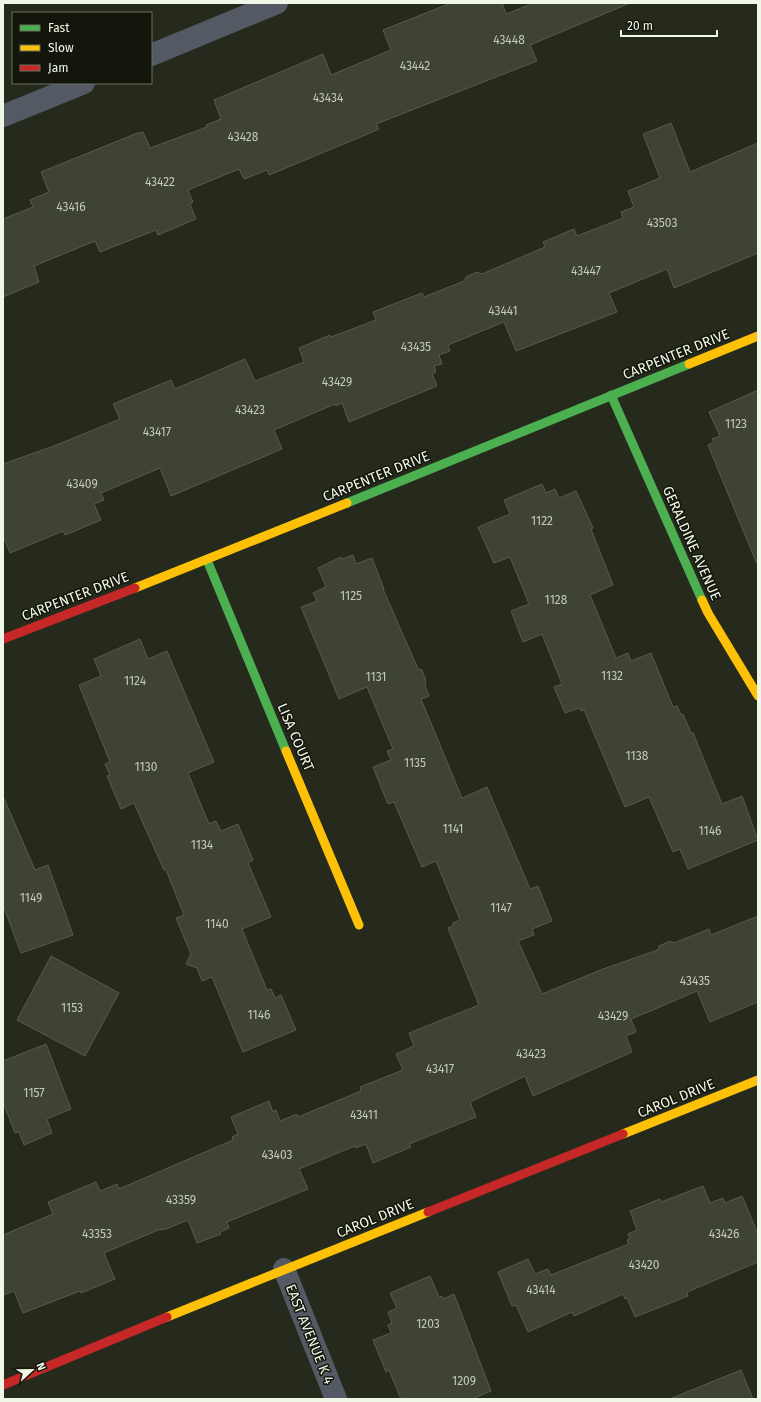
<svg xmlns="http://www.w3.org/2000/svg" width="761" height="1402" viewBox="0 0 761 1402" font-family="'Fira Sans',sans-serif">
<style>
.building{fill:#3e4334;stroke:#575b4f}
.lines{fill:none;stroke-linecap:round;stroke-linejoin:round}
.street{stroke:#535a63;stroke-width:22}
.fast{stroke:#4caf50;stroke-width:9}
.slow{stroke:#ffc107;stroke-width:9}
.jam{stroke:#c62828;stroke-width:9}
.labels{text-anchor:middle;stroke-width:3;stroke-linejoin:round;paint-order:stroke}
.number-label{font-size:12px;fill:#c4caba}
.street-label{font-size:14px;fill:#f1f7e7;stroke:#13160b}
</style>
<rect width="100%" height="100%" fill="#262a1d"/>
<!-- building -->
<g class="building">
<path d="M451,3H502L506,14L534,3H630L530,45L537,61L376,124L379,129L363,136L269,175L267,170L244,179L239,169L188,190L193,202L190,204L196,219L158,235L156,230L100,252L95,241L34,266L39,282L3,297V219L33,207L30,200L49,192L41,172L135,134L143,132L150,148L207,127L206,125L221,119L214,100L323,54L331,75L391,50L383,30Z"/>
<path d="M671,123L690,172L758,143V253L674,288L667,269L609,293L617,312L516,351L504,322L448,345L450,351L439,355L442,364L434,366L436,372L432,374L437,386L349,422L342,403L336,406L335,404L274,430L282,449L171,496L160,468L101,493L104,500L94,504L101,520L65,535L63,531L10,553L3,535V464L54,446L120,419L113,404L171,380L175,389L245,359L255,381L304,362L299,348L330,335L331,337L376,320L373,312L422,293L424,297L464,281L466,277L477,272L482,274L545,247L543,242L574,229L577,236L623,218L621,212L634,207L628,191L660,178L643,134Z"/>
<path d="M758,390V564H757L708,445L714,442L712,439L720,436L709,412Z"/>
<path d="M542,484L546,493L555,489L559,498L576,491L593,528L591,529L613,585L590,595L616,658L628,653L631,661L651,653L673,707L677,706L681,715L683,714L691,733H693L722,804L742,796L758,840L688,869L680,849L673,852L649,797L625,807L584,710L581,711L579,708L565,713L554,687L562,684L542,634L523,642L511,611L529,604L510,557L494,563L478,527L510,514L504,500Z"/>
<path d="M353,555L356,564L372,558L384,589H383L418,669L422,670L426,681L425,685L429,696L421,699L462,798L487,787L530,889L538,886L552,921L532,929L534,935L518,941L542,994L603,969L658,950L659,946L670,941L674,943L709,929L711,935L758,916V1002L710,1022L697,991L648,1012L631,1019L636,1032L626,1036L632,1052L533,1096L525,1076L470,1102L476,1117L409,1144L411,1147L373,1163L366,1144L356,1148L355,1146L299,1169L308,1189L227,1222L229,1228L220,1232L221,1234L197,1243L188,1220L166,1229L158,1230L104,1253L115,1279L81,1293L80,1291L23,1313L14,1291L3,1295V1235L53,1214L48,1202L96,1182L100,1191L117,1184L119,1189L233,1140L232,1137L238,1134L231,1117L269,1101L273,1112L276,1110L280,1121L297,1114L298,1117L361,1091L360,1087L403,1070L396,1054L414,1046L409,1033L479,1005L448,928L454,925L453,923L460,920L436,861L422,867L394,802L388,804L373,767L391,760L387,751L393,749L367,687L339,699L301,607L317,601L313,593L326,587L318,568L341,557L342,559Z"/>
<path d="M140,639L148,659L167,651L214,762L188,773L209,824L216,821L221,831L238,824L253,860L248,863L271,917L242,929L267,990L271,989L275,998L281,995L296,1030L243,1052L212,977L202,981L197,968L186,964L191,954L176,918L184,915L166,870H164L134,803L121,809L107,776L110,775L105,764L110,762L79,685L101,676L94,659Z"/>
<path d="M3,796L35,870L48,865L73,935L21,953L3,905Z"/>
<path d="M51,956L119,993L85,1056L17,1020Z"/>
<path d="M46,1044L71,1109L47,1119L52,1133L24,1145L19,1132L15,1133L3,1102V1061Z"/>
<path d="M703,1186L710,1203L723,1198L725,1203L742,1196L758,1234V1262L687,1292L688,1296L635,1317L627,1298L625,1299L623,1294L574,1316L572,1312L528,1332L516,1305L512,1306L498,1272L528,1259L535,1274L548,1269L551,1275L629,1244L627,1240L630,1239L628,1234L637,1230L630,1211L660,1199L661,1202Z"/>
<path d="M430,1276L439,1297L442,1296L443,1299L454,1294L491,1391L472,1399H401L389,1370L386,1372L373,1340L391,1333L388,1325L392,1323L388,1312L397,1308L390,1293Z"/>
<path d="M741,1370L753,1399H672V1398Z"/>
</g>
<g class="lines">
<!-- street -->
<g class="street">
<path d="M151,55L277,3"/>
<path d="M3,116L84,83"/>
<path d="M284,1269L336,1399"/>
</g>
<!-- fast -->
<g class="fast">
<path d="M611,395L702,600"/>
<path d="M347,503L689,364"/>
<path d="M207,560L286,751"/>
</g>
<!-- slow -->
<g class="slow">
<path d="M689,364L758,336"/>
<path d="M135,588L347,503"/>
<path d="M702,600L708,613L758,696"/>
<path d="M286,751L359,925"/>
<path d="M623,1134L758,1080"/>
<path d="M167,1317L428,1212"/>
</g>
<!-- jam -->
<g class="jam">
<path d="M3,639L135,588"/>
<path d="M428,1212L623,1134"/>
<path d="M3,1385L167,1317"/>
</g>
</g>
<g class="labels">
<!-- number labels -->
<g class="number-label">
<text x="509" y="44">43448</text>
<text x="415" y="70">43442</text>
<text x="328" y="102">43434</text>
<text x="243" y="141">43428</text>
<text x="160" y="186">43422</text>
<text x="71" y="211">43416</text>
<text x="662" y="227">43503</text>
<text x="586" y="275">43447</text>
<text x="503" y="315">43441</text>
<text x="416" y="351">43435</text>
<text x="337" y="386">43429</text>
<text x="250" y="414">43423</text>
<text x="736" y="428">1123</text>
<text x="157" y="436">43417</text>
<text x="82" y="488">43409</text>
<text x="542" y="525">1122</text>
<text x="351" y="600">1125</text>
<text x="556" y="604">1128</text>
<text x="612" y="680">1132</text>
<text x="376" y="681">1131</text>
<text x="135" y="685">1124</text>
<text x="637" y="760">1138</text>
<text x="415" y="767">1135</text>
<text x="146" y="771">1130</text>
<text x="453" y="833">1141</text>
<text x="710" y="835">1146</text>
<text x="202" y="849">1134</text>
<text x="31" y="902">1149</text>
<text x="501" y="912">1147</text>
<text x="217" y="928">1140</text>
<text x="695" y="985">43435</text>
<text x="72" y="1012">1153</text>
<text x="259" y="1019">1146</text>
<text x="613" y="1020">43429</text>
<text x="531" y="1058">43423</text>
<text x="440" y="1073">43417</text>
<text x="34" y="1097">1157</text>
<text x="364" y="1119">43411</text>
<text x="277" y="1159">43403</text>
<text x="181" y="1204">43359</text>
<text x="97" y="1238">43353</text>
<text x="724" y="1238">43426</text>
<text x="644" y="1269">43420</text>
<text x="541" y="1294">43414</text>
<text x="428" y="1328">1203</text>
<text x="464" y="1385">1209</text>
</g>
<!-- street labels -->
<g class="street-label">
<text transform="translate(676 354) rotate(-22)" y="5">CARPENTER DRIVE</text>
<text transform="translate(376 476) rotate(-22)" y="5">CARPENTER DRIVE</text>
<text transform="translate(692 543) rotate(66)" y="5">GERALDINE AVENUE</text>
<text transform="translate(75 596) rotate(-21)" y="5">CARPENTER DRIVE</text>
<text transform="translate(296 737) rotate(67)" y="5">LISA COURT</text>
<text transform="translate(676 1098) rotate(-22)" y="5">CAROL DRIVE</text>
<text transform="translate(375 1218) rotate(-22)" y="5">CAROL DRIVE</text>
<text transform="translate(310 1334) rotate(68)" y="5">EAST AVENUE K 4</text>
</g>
</g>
<!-- border -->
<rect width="761" height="1402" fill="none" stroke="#f1f7e7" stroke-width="8"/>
<!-- legend -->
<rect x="12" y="12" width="140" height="72" fill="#13160b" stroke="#6c7063"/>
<rect x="20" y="25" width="20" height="6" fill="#4caf50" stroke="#6c7063"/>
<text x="48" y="32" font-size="12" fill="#f1f7e7">Fast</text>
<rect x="20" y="45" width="20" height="6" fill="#ffc107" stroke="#6c7063"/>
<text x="48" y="52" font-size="12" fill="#f1f7e7">Slow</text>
<rect x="20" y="65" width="20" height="6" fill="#c62828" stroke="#6c7063"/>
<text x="48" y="72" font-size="12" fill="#f1f7e7">Jam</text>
<!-- north arrow -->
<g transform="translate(32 1370) rotate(68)" stroke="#13160b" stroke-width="3" paint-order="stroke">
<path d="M0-3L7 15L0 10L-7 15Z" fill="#f1f7e7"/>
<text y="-6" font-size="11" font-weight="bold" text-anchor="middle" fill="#f1f7e7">N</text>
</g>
<!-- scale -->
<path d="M621 30v6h96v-6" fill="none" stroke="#f1f7e7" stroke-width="2"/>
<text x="627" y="30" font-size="12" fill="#f1f7e7" stroke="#13160b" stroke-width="3" paint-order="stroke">20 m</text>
</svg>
